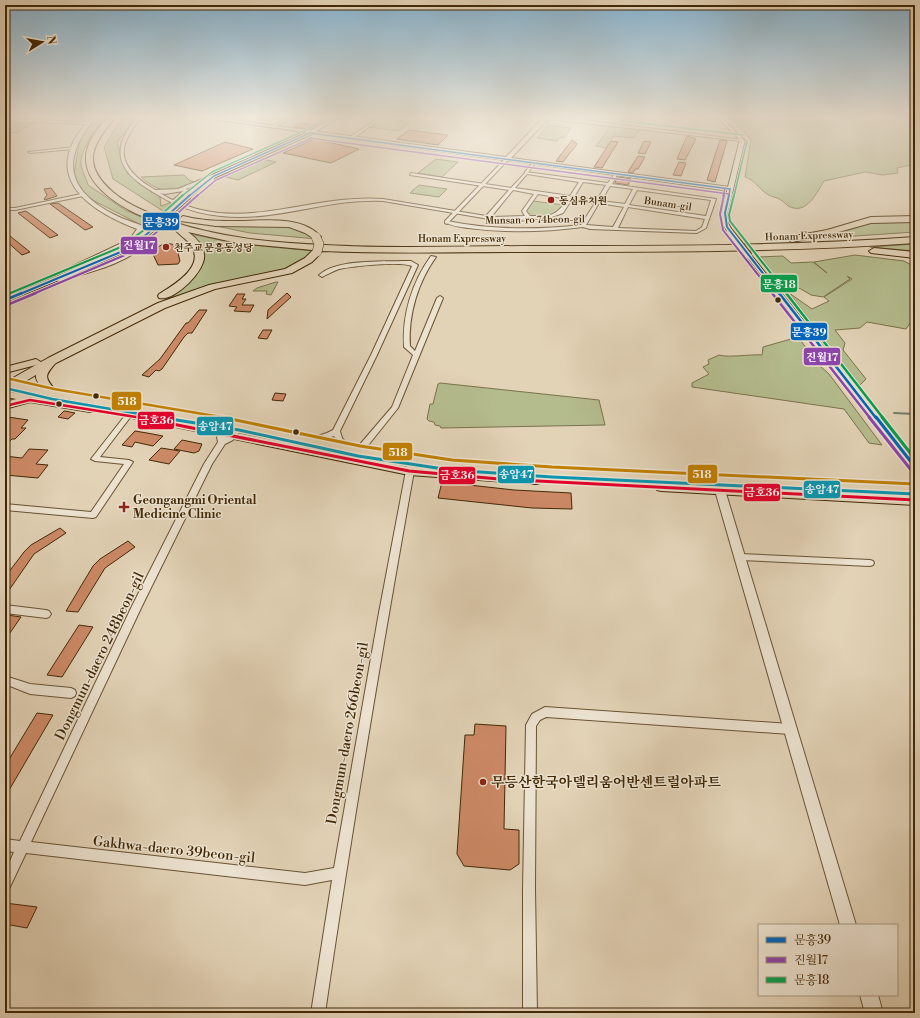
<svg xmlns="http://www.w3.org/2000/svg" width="920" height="1018" viewBox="0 0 920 1018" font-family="'Libre Bodoni','Noto Serif KR',serif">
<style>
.green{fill:#b4bb8d;stroke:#7b724a}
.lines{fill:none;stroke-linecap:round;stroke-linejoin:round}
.stream{stroke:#747e6c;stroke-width:2}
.building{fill:#cd8a66;stroke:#422907}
.pedestrian-casing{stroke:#6a5333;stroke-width:2}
.minor-casing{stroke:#6a5333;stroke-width:2}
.tertiary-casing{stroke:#6a5333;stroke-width:2}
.secondary-casing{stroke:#422907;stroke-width:2}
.primary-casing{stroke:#422907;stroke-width:2}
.motorway-casing{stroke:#422907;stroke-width:2}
.pedestrian{fill:#ece2d0;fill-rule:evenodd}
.minor{fill:#ece2d0;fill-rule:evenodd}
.tertiary{fill:#ece2d0;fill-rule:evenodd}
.secondary{fill:#ece2d0;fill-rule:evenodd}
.primary{fill:#e2d2b6;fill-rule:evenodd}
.motorway{fill:#e2d2b6;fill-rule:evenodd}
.secondary-bridge-far1-casing{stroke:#422907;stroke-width:6;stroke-linecap:butt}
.secondary-bridge-casing{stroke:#422907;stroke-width:8;stroke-linecap:butt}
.motorway-bridge-casing{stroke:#422907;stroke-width:10;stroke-linecap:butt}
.secondary-bridge-far1{stroke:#ece2d0;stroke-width:5.5}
.secondary-bridge{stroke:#ece2d0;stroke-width:6}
.motorway-bridge{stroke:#e2d2b6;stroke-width:9}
.bus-1-far3-casing{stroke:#ece2d0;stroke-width:3}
.bus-1-far2-casing{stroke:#ece2d0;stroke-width:4}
.bus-1-far1-casing{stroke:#ece2d0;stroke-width:5}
.bus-1-casing{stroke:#ece2d0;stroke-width:6}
.bus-2-far3-casing{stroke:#ece2d0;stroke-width:3}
.bus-2-far2-casing{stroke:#ece2d0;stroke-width:4}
.bus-2-far1-casing{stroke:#ece2d0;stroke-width:5}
.bus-2-casing{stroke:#ece2d0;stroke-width:6}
.bus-3-far3-casing{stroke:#ece2d0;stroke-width:3}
.bus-3-far2-casing{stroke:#ece2d0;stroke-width:4}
.bus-3-far1-casing{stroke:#ece2d0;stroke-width:5}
.bus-3-casing{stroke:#ece2d0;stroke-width:6}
.bus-4-far1-casing{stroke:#ece2d0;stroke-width:5}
.bus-4-casing{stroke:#ece2d0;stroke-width:6}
.bus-5-far1-casing{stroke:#ece2d0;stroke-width:5}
.bus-5-casing{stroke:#ece2d0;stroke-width:6}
.bus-6-far1-casing{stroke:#ece2d0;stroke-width:5}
.bus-6-casing{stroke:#ece2d0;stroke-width:6}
.bus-1-far3{stroke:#0065bd;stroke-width:1.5}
.bus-1-far2{stroke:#0065bd;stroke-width:2}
.bus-1-far1{stroke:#0065bd;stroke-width:2.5}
.bus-1{stroke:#0065bd;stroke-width:3}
.bus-2-far3{stroke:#8e44ad;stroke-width:1.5}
.bus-2-far2{stroke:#8e44ad;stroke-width:2}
.bus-2-far1{stroke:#8e44ad;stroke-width:2.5}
.bus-2{stroke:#8e44ad;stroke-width:3}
.bus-3-far3{stroke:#03a04d;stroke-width:1.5}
.bus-3-far2{stroke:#03a04d;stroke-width:2}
.bus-3-far1{stroke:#03a04d;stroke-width:2.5}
.bus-3{stroke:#03a04d;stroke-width:3}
.bus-4-far1{stroke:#e4002b;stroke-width:2.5}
.bus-4{stroke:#e4002b;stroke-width:3}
.bus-5-far1{stroke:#0a96b0;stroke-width:2.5}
.bus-5{stroke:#0a96b0;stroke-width:3}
.bus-6-far1{stroke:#c18002;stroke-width:2.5}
.bus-6{stroke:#c18002;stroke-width:3}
.poi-dot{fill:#8f2418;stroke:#ece2d0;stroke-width:1.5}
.bus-dot{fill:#422907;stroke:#ece2d0;stroke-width:1.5}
.labels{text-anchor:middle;stroke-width:3;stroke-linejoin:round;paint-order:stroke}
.far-poi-label{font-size:10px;font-weight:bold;fill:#422907;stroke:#ece2d0;text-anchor:start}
.far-street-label{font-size:10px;fill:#422907;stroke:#ece2d0}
.poi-label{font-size:12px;font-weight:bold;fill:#422907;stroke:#ece2d0;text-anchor:start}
.near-street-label{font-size:14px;fill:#422907;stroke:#ece2d0}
.near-poi-label{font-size:14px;font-weight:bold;fill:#422907;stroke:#ece2d0;text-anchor:start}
.line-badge{stroke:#ece2d0;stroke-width:1.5}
.badge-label{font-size:11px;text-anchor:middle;font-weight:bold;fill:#fff}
</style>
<rect width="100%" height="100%" fill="#e2d2b6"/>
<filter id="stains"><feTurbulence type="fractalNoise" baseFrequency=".005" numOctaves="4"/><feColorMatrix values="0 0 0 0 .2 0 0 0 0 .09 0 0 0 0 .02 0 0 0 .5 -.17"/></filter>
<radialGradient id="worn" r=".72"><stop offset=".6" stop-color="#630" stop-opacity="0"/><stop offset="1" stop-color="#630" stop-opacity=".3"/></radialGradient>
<!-- green -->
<g class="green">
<path d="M97,117H108C96,128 84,143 81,160C80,167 86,178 88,185L125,210L150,221L143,226L83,195L74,175L80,138Z"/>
<path d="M126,117H137L117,142L127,173L160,197L161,206L172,202L163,211L113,179L104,147L119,123Z"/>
<path d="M726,117H915V164L897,168L898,173L883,175L865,172L824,181C817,192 807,216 788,206C786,204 784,202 781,200C777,197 771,197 767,194C758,188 756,181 745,177L751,140L736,124Z"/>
<path d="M380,119L410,122L399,131L368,127Z"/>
<path d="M21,121L35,122L16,133L5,132V129Z"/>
<path d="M548,125L571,128L564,138L560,137L557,141L537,138Z"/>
<path d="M611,126L640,129L634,138L614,136L606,148L596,146Z"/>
<path d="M262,159L276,162L238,180L222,176Z"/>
<path d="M436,159L458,162L442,177L418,173Z"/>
<path d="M184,175L189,180L196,183C173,192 161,195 141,177Z"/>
<path d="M419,185L447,189L439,197L410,193Z"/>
<path d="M533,201L564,205C553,216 545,219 529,216L526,211Z"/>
<path d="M915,219V232L825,238L820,236L859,224Z"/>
<path d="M211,225H292L317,239L250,233Z"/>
<path d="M190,234L241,244L314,251L301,265L168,300C183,289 198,278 203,259Z"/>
<path d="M915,244V251L870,247Z"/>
<path d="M855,255L904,261L915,267V316L906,329L867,322L860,328L835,330L845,343L843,350L866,379L860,385L789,293L812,309L829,301L824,297L852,279L847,276L850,279L823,297L811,295L801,289L779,281L758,257L783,256L791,263L813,262L827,273L814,262Z"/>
<path d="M276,282H278L271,295L266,294L267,291H253L257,288Z"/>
<path d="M798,337L819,365L829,374L882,445L869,443L844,409L692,387V383L709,374L703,367L709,364L708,360L719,355C729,358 750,354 762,355L763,347Z"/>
<path d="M440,383L599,400L605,425L441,428L440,426L435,425L434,422L429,421L427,419L430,404H433L438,384Z"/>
</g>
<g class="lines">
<!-- stream -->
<path class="stream" d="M894,413L915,414"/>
</g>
<!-- building -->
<g class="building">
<path d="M301,123L317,125L308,129L294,127Z"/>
<path d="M409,130L448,135L438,145L397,139Z"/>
<path d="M687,136L696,139L685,160L677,159Z"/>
<path d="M314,139L359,149L331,163L283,153Z"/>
<path d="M572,140L577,144L563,162L556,161Z"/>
<path d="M720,140L727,141L715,182L707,180Z"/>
<path d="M611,141L618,142L602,168L594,167Z"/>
<path d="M644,141L651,142L645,154L638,153Z"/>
<path d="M225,142L253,149L202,171L174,165Z"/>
<path d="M638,156L645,157L638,169H635L633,173L628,172Z"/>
<path d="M679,162L686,163L681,176L673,175Z"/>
<path d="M617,177H619L631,179L628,185L615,183Z"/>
<path d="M51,188L57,196L45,200L44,199L47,195L44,189Z"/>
<path d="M58,203L93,227L85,230L50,204Z"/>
<path d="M26,211L58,235L50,238L18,213Z"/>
<path d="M5,232L30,252L22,255L5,240Z"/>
<path d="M166,243L176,245L180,261L178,264L158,265L151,250Z"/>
<path d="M287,293L291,297L267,319L268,310Z"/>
<path d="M237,294H245L242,299H246L242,305H254L250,312L234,311L237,307L229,306Z"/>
<path d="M199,310H207L192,333H188L184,337L162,369L159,371L156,370L149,377L142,375L160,359L186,323H188Z"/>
<path d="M263,330H272L267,339L258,338Z"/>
<path d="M275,393L286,394L283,401L272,400Z"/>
<path d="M64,411H65L75,413L68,419L58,417Z"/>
<path d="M8,417L28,420L21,428H26L15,439H12L5,446V420Z"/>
<path d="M135,431L147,433L163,436L153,446L135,442L132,447L122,445Z"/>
<path d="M182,440L202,444L199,451L194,453L174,449Z"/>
<path d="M161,448L180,451L169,464L149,460Z"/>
<path d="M29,449L48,450L36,464L48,465L38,478L5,475V456L22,458Z"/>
<path d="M442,482L514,490L571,493L572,509L532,508L438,498Z"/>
<path d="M60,528L66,533L34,554L5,596V577L24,552L31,545Z"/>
<path d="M128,541L135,547L105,568L78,612L66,611L93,566L100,559Z"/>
<path d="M7,615L21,617L5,640V618Z"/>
<path d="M79,625L93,627L62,677L47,675Z"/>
<path d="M37,713L53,715L5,797V766Z"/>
<path d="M475,724L506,726L504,829L519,830V864L510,870L464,866L457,854L465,735H474Z"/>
<path d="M5,903L37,907L27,928L5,924Z"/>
</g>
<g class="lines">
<defs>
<path id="pedestrian" d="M534,161L536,162L527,174H525V172Z"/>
<g id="minor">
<path d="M138,117H142C126,135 114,155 135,175C142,183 151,187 160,193C235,239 305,193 383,199L486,216L509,190L410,175L411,173L511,188L526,172L608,183L616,172L618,173L612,184L716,199L706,228L697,233L590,229L583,227C545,232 507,233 468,228C461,227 451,226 445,222L447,221C492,230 536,230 581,225L595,203L572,199L563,213L549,218L532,219V221H530L527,219L495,220L383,201C342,199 309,210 269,215C231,220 190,216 158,195C147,188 135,182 127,171C113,152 124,132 138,117ZM527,174L579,182L570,196L515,188ZM583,182L606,185L597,200L574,197ZM610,186L633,189L625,204L601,201ZM513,190L534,194L522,211L525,216L491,217ZM637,190L711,200L706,216L629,205ZM538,194L568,199C555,217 552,216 530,216L526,211ZM599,203L624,207L613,227L586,225ZM628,207L705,219L702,227L696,231L618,228Z"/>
<path d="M287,117H292L274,128L271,127Z"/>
<path d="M380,117H384L352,139H350V137Z"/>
<path d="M618,117L641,119L642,117H646L642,121Z"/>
<path d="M717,117H721L743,139V141H741Z"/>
<path d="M5,119L88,122L90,123L88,124L5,121Z"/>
<path d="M74,147L73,149L30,153L28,152Z"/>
<path d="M81,194L83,195V196L15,210H5V208H15Z"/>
<path d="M431,256L436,257C418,282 408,315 410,346L415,351L437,298L440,296L443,298L398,408L362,453H356L355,451L356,449L392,407L413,355L404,347C402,315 412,282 431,256Z"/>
<path d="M402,261H411L418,265L377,355L340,431L342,438L351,449L347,451H344L334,436L314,443H308L307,441L308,439L327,433L333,430L371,355L412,266C400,261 353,266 339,269C333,271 328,274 322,277L319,275C337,259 380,262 402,261Z"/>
<path d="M127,413H129L132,415L100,457L129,460L133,462L96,517L93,518L5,510V504L91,512L124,464L95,461L91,459Z"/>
<path d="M230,421H234L236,423L225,438L227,436L238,423H242L244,425L233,440L225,444L212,464L142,606L31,842L305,873L334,868L378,618L408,460L412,458H415L416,460C383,644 352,828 325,1013H311L332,880L305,885L26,853L9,889L5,891V872L14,852L5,851V839L20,841L132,606L204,464L218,442L217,437Z"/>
<path d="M740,554L870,560L873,561L874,563L873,565L870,566L740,560L737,559L736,557L737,555Z"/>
<path d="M5,605L46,610L49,611L51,614L49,617L46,618L5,613Z"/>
<path d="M5,676L30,684L71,688L75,690L76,693L75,696L71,698L30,694L5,684Z"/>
<path d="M545,707L790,724L794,725L795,729L794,733L790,734L546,717L540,720L536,726L535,889L537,1013H523V889L526,725L532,714Z"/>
</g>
<g id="tertiary">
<path d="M92,117H96C60,159 66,191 117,216C129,222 146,225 156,233C136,262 92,272 60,280L58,279V277L73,266L130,239L137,229C82,208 38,172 92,117ZM141,231L149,234C133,257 97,265 72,273L77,268L134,241Z"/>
<path d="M198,117H210L506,157L544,117H558L744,140L742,141L548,119L511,158L730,187L733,189L730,191L508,160L447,224L445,223V221L504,160Z"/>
<path d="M212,175L217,176L214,178V180L186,207L181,206L208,180L186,189L189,191L188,192L173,205L171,204V202L183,191L165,194L152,192L155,190L178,189Z"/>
<path d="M717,477L722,480L856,925H840L712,480Z"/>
<path d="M860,995H878L883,1013H865Z"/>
</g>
<g id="secondary">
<path d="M333,117H339L312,134L216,177L203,185L198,184L212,175L308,132Z"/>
<path d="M740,139L745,140L727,215L728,223L733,232L730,234L728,233L722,223L721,215Z"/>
<path d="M749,254L751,255L915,460V470L911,469L747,257L746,256Z"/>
<path d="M57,276H63L64,278L5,302V297Z"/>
</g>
<g id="primary">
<path d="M53,357L58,360C46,375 42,375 56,391L240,421L359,447L451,461L552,468L915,485V493L552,476L451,469L359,455L240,429L53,397L5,386V380L43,388C40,385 36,381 36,377C36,369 46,359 53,357Z"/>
<path d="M36,359L41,362L40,364L5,373V367Z"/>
<path d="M5,391L90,406L94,407L96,409L94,411L90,412L30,402L5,409V402L16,399L5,397Z"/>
<path d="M131,412L409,467L536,476L540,477L542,480L540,483L536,484L409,475L127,417L125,415L127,413Z"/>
<path d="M661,483L915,495V505L661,491L657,490L655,487L657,484Z"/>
</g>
<g id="motorway">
<path d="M109,117H116C91,145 81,165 114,193C130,206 151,214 170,221C221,238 274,243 326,245C396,249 465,246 535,246C662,246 788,246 915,237V243C788,252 662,252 535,252C464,252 392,254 321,251L320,254L312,262L292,273L215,289L165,308L56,363L14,388H6V382L48,358L158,303L209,285L285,269L305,258L313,250L237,243L188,232C195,237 203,244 204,254C207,270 174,302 159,298L158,296L159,294C179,282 212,261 184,238C180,235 174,228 170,227C158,221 144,218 131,211C87,187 67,156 109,117Z"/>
<path d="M183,216C198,220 214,221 229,221C256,222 301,213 321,237L316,240L305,233L289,227L216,226L180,221L179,219Z"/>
<path d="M915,216V222L871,223L828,235L792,242L787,239L789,237L827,230L871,217Z"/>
<path d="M874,248L915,252V258L871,253L869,251Z"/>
</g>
</defs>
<!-- pedestrian casing -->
<use href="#pedestrian" class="pedestrian-casing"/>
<!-- minor casing -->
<use href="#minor" class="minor-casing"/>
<!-- tertiary casing -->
<use href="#tertiary" class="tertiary-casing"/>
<!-- secondary casing -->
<use href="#secondary" class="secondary-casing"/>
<!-- primary casing -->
<use href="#primary" class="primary-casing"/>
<!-- motorway casing -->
<use href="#motorway" class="motorway-casing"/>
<!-- pedestrian -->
<use href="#pedestrian" class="pedestrian"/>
<!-- minor -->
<use href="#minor" class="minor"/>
<!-- tertiary -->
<use href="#tertiary" class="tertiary"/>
<!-- secondary -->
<use href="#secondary" class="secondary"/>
<!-- primary -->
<use href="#primary" class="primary"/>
<!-- motorway -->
<use href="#motorway" class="motorway"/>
<defs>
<path id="secondary-bridge-far1" d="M188,196L201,184"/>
<g id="secondary-bridge">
<path d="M730,232L749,256"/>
<path d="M60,278L133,245L189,195"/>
</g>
<path id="motorway-bridge" d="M316,237L319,244L317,252"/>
</defs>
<!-- secondary-bridge-far1 casing -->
<use href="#secondary-bridge-far1" class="secondary-bridge-far1-casing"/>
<!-- secondary-bridge casing -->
<use href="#secondary-bridge" class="secondary-bridge-casing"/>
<!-- motorway-bridge casing -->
<use href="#motorway-bridge" class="motorway-bridge-casing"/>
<!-- secondary-bridge-far1 -->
<use href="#secondary-bridge-far1" class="secondary-bridge-far1"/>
<!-- secondary-bridge -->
<use href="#secondary-bridge" class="secondary-bridge"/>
<!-- motorway-bridge -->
<use href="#motorway-bridge" class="motorway-bridge"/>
<defs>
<g id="bus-1-far3">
<path d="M310,133L730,189"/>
<path d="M189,196L214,176L310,133"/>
<path d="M729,196L730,189"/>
</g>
<g id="bus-1-far2">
<path d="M729,195L725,213L727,227L779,294"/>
<path d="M20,294L123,251L147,234L190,195"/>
</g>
<g id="bus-1-far1">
<path d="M779,293L876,418"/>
<path d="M5,300L22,293"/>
</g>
<path id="bus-1" d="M876,417L915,467"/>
<g id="bus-2-far3">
<path d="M309,138L729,194"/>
<path d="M197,196L216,180L312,138"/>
<path d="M723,196L725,188"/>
</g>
<g id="bus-2-far2">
<path d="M724,195L720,214L723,230L773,294"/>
<path d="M33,294L125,255L150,238L198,195"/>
</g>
<g id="bus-2-far1">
<path d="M772,293L870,418"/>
<path d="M7,305L36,293"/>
</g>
<path id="bus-2" d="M869,417L911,470"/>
<g id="bus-3-far3">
<path d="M589,117L743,135"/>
<path d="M182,196L212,172L308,129L327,117"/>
<path d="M734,196L747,141"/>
</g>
<g id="bus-3-far2">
<path d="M734,195L729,215L730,221L787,294"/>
<path d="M8,294L121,247L144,230L183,195"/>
</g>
<g id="bus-3-far1">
<path d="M786,293L883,418"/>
<path d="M5,295L10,293"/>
</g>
<path id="bus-3" d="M882,417L915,459"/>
<path id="bus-4-far1" d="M5,406L30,400L142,418"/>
<path id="bus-4" d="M137,417L409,471L499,479L915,500"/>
<path id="bus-5-far1" d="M5,388L52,399L164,418"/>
<path id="bus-5" d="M158,417L239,430L358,456L450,470L552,477L915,494"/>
<path id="bus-6-far1" d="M6,378L54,389L227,418"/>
<path id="bus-6" d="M221,417L360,446L452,460L552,467L915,484"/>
</defs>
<!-- bus-1-far3 casing -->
<use href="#bus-1-far3" class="bus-1-far3-casing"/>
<!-- bus-1-far2 casing -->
<use href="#bus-1-far2" class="bus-1-far2-casing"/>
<!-- bus-1-far1 casing -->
<use href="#bus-1-far1" class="bus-1-far1-casing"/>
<!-- bus-1 casing -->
<use href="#bus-1" class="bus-1-casing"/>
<!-- bus-2-far3 casing -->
<use href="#bus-2-far3" class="bus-2-far3-casing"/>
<!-- bus-2-far2 casing -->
<use href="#bus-2-far2" class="bus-2-far2-casing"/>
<!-- bus-2-far1 casing -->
<use href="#bus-2-far1" class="bus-2-far1-casing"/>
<!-- bus-2 casing -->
<use href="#bus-2" class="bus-2-casing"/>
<!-- bus-3-far3 casing -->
<use href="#bus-3-far3" class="bus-3-far3-casing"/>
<!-- bus-3-far2 casing -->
<use href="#bus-3-far2" class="bus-3-far2-casing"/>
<!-- bus-3-far1 casing -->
<use href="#bus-3-far1" class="bus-3-far1-casing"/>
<!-- bus-3 casing -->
<use href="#bus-3" class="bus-3-casing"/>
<!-- bus-4-far1 casing -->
<use href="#bus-4-far1" class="bus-4-far1-casing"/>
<!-- bus-4 casing -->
<use href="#bus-4" class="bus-4-casing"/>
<!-- bus-5-far1 casing -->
<use href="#bus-5-far1" class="bus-5-far1-casing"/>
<!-- bus-5 casing -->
<use href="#bus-5" class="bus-5-casing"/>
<!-- bus-6-far1 casing -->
<use href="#bus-6-far1" class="bus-6-far1-casing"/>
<!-- bus-6 casing -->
<use href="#bus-6" class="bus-6-casing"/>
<!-- bus-1-far3 -->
<use href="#bus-1-far3" class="bus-1-far3"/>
<!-- bus-1-far2 -->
<use href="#bus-1-far2" class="bus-1-far2"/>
<!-- bus-1-far1 -->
<use href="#bus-1-far1" class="bus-1-far1"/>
<!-- bus-1 -->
<use href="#bus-1" class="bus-1"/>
<!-- bus-2-far3 -->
<use href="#bus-2-far3" class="bus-2-far3"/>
<!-- bus-2-far2 -->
<use href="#bus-2-far2" class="bus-2-far2"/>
<!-- bus-2-far1 -->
<use href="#bus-2-far1" class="bus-2-far1"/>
<!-- bus-2 -->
<use href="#bus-2" class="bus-2"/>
<!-- bus-3-far3 -->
<use href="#bus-3-far3" class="bus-3-far3"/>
<!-- bus-3-far2 -->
<use href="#bus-3-far2" class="bus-3-far2"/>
<!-- bus-3-far1 -->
<use href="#bus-3-far1" class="bus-3-far1"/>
<!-- bus-3 -->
<use href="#bus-3" class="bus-3"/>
<!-- bus-4-far1 -->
<use href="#bus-4-far1" class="bus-4-far1"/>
<!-- bus-4 -->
<use href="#bus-4" class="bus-4"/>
<!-- bus-5-far1 -->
<use href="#bus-5-far1" class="bus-5-far1"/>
<!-- bus-5 -->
<use href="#bus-5" class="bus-5"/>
<!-- bus-6-far1 -->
<use href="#bus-6-far1" class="bus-6-far1"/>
<!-- bus-6 -->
<use href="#bus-6" class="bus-6"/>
</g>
<!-- sky -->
<linearGradient id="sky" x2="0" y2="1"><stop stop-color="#87b5d2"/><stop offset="0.45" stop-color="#f2ebde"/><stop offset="1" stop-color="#f2ebde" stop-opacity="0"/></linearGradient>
<rect width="920" height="260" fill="url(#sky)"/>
<!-- markers -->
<g class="poi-dot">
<circle cx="551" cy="200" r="4"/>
<circle cx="166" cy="247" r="4"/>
<path d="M122 501h4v4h4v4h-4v4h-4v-4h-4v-4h4z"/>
<circle cx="483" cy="782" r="4"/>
</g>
<g class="bus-dot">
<circle cx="778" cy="300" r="3.5"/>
<circle cx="96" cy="396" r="3.5"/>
<circle cx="59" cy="404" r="3.5"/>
<circle cx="296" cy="432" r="3.5"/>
</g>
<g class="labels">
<!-- far-poi labels -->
<g class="far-poi-label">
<text x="559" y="204">동심유치원</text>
<text x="174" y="251">천주교 문흥동성당</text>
</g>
<!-- far-street labels -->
<g class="far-street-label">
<text transform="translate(668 203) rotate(8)" y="4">Bunam-gil</text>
<text transform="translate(535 219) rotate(-1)" y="4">Munsan-ro 74beon-gil</text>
<text transform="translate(809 235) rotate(-2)" y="4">Honam Expressway</text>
<text x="462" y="242">Honam Expressway</text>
</g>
<!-- poi labels -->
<g class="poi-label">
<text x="133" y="504">Geongangmi Oriental<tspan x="133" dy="14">Medicine Clinic</tspan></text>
</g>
<!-- near-street labels -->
<g class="near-street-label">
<text transform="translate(99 656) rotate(-64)" y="5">Dongmun-daero 248beon-gil</text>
<text transform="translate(347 733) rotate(-80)" y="5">Dongmun-daero 266beon-gil</text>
<text transform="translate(174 849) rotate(6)" y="5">Gakhwa-daero 39beon-gil</text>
</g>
<!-- near-poi labels -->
<g class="near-poi-label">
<text x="491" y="787">무등산한국아델리움어반센트럴아파트</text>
</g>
</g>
<g class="line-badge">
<rect x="142" y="212" width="38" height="19" rx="4" fill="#0065bd"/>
<rect x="120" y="236" width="38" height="19" rx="4" fill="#8e44ad"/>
<rect x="760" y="274" width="38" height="19" rx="4" fill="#03a04d"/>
<rect x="790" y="322" width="38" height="19" rx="4" fill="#0065bd"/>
<rect x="803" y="347" width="38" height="19" rx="4" fill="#8e44ad"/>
<rect x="111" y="391" width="31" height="20" rx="4" fill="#c18002"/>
<rect x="137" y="411" width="38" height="19" rx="4" fill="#e4002b"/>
<rect x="196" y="416" width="38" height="20" rx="4" fill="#0a96b0"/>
<rect x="382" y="442" width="31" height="19" rx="4" fill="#c18002"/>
<rect x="687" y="464" width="31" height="20" rx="4" fill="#c18002"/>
<rect x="497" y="465" width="38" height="19" rx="4" fill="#0a96b0"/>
<rect x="438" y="466" width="38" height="19" rx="4" fill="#e4002b"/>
<rect x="803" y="480" width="38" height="19" rx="4" fill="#0a96b0"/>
<rect x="743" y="483" width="38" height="19" rx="4" fill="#e4002b"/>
</g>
<g class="badge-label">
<text x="161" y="226">문흥39</text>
<text x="139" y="249">진월17</text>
<text x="779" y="288">문흥18</text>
<text x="809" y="336">문흥39</text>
<text x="822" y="361">진월17</text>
<text x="127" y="405">518</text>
<text x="156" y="424">금호36</text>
<text x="215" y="430">송암47</text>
<text x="398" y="456">518</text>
<text x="702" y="478">518</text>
<text x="516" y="478">송암47</text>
<text x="457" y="479">금호36</text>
<text x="822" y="493">송암47</text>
<text x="762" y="496">금호36</text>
</g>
<!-- margin -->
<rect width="920" height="1018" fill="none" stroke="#e2d2b6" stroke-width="20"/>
<rect x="6" y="6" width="908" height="1006" fill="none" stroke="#422907" stroke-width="2"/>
<rect x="10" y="10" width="900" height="998" fill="none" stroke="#422907"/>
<!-- legend -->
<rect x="758" y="924" width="140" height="72" fill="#ece2d0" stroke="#a89880"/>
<rect x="766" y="937" width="20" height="6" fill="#0065bd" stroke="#a89880"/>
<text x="794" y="944" font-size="12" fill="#422907">문흥39</text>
<rect x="766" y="957" width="20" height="6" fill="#8e44ad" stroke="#a89880"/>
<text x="794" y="964" font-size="12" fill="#422907">진월17</text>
<rect x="766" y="977" width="20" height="6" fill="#03a04d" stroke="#a89880"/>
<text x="794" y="984" font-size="12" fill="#422907">문흥18</text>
<!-- north arrow -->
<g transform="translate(42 42) rotate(79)" stroke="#ece2d0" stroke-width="3" paint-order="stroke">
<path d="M0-3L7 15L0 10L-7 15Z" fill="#422907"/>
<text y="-6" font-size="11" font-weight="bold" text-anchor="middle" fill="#422907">N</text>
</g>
<rect width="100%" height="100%" filter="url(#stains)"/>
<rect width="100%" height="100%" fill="url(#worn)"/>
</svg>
